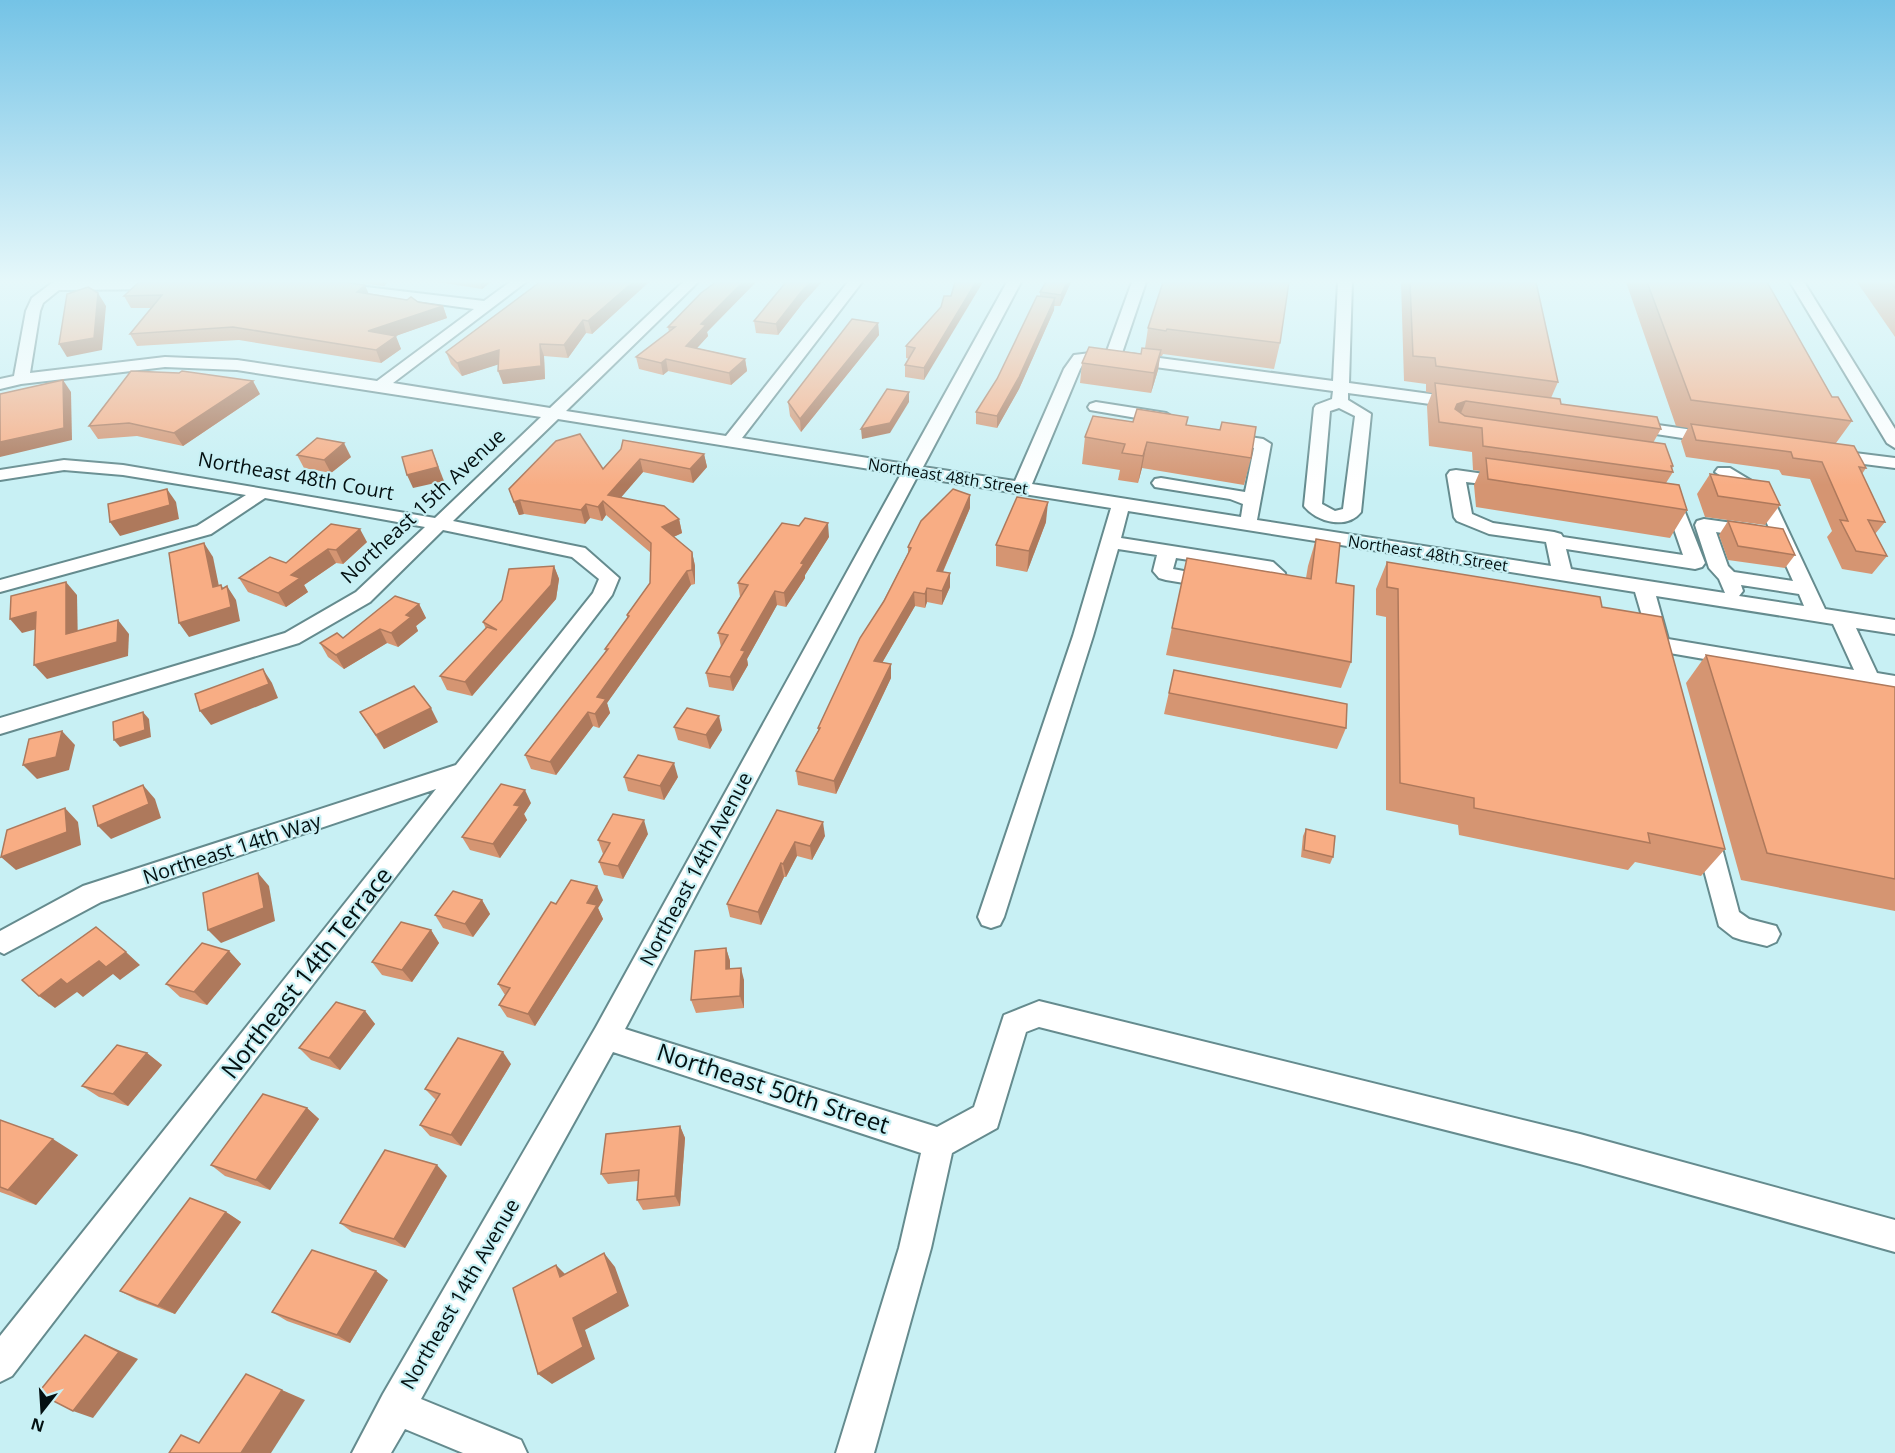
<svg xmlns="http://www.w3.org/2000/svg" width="1895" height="1453" viewBox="0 0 1895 1453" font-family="'Open Sans',sans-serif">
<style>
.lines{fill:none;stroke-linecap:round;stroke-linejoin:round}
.minor-casing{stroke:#658b8e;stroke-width:4}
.minor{fill:#fff;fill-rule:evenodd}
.wall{fill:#d59572}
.shaded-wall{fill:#ae795c}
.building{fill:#f8ad84;stroke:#ae795c;stroke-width:1.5}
.labels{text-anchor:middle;stroke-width:4.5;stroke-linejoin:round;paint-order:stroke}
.far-street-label{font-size:16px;fill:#031011;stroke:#c8f0f4}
.street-label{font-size:20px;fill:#031011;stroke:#c8f0f4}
.near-street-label{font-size:24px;fill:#031011;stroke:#c8f0f4}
</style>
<rect width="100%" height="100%" fill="#c8f0f4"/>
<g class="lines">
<defs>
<g id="minor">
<path d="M53,282H170L173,285L166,289L59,290L43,303L40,311L30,373L165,357L237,360L377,381L474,309L337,290L330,286L332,283L484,301L510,282H526L393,383L550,408L683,282H698L566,411L726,436L848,282H862L742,438L906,464L1007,282H1021L923,467L1015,481L1064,369L1074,355L1107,351L1132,282H1146L1122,353L1333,381L1338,282H1352L1349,383L1460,398L1468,403L1460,408L1348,393V400L1371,414L1361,512C1347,530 1316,522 1304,506L1314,408L1316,405L1332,399L1333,391L1103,360L1084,362L1080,369L1032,484L1241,517L1243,504L1230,499L1161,488L1155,487L1152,483L1155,479L1161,478L1245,492L1254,448L1218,442L1216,438L1218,434L1224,433L1263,439L1271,444L1257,520L1551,566L1546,542L1489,534L1457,521L1454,517L1447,475L1450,471L1456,470L1513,478L1516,482L1513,486L1507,487L1466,482L1472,514L1493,523L1554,532L1561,534L1563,537L1683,555L1666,506L1669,502H1681L1705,563L1702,567L1695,569L1566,549L1571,569L1725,593L1719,579L1709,568L1695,525L1697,521L1704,519L1754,526L1761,528L1763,532L1761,536L1754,538L1716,532L1728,566L1734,572L1793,581L1756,499L1715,472L1718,468H1730L1770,492L1825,609L1895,620V634L1856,628L1877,673L1895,676V692L1652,650L1635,592L1128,511L1121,538L1273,562L1285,573L1287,586L1284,595L1277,597L1260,595L1257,591L1268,582L1267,575L1261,571L1176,558L1173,569L1221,578L1224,582L1221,586L1214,588L1166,580L1159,578L1153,571L1157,555L1118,549L1093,636L1004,917L1000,925L991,928L982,925L978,917L1073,636L1111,508L917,477L625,1029L937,1127L974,1107L1004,1015L1039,1001L1580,1134L1895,1220V1252L1580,1164L1039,1027L1026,1032L997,1128L952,1153L931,1248L874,1453H836L899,1248L921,1153L613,1052L421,1399L521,1440L527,1453H463L405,1429L391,1453H352L383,1394L596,1027L901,474L558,419L453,521L585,548L619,578L612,595L12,1376L0,1382V1336L436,789L101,902L4,954L0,952V931L83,886L456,765L593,593L599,579L572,557L443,530L370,602L299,643L0,734V718L285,633L356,592L425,527L265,498L211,534L0,592V580L197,526L246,495L123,475L64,470L0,480V470L64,460L123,465L435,518L541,417L237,370L165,367L21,384L0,389V379L14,376L26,311L32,298ZM1339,408L1355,416L1343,509L1335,511L1322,504L1330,411ZM1741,585L1799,594L1804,606L1739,596L1743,591ZM1656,596L1833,624L1854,670L1668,639Z"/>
<path d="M1790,282H1804L1895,429V448L1887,443Z"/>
<path d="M1096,402L1166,413L1174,418L1166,423L1090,410L1088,407L1090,404Z"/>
<path d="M1629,421L1715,433L1723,438L1715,443L1623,429L1621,426L1623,423Z"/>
<path d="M1831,450L1895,458V468L1825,459L1822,455L1825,451Z"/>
<path d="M1706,823L1715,826L1718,833L1739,912L1749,919L1776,926L1780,934L1776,942L1767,946L1742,940L1733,937L1719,926L1694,833L1697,826Z"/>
</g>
</defs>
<!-- minor casing -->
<use href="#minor" class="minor-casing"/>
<!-- minor -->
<use href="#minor" class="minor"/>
</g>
<!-- wall -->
<g class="wall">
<path d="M353,282H388L384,286Z"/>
<path d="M438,282H491L482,289Z"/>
<path d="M540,282H649L592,334L586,333L568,358L544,356L545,379L503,384L498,364L462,376L451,364L446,352Z"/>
<path d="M716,282H756L707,332L708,336L697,348L745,359L747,371L731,385L668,371L663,375L639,369L636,357L669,332L668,327Z"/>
<path d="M1046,282H1071L1060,306H1054V310L1019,389L997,428L976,424V412L997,379L1040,296V292Z"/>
<path d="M1163,282L1280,343L1274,369L1163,354L1162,356H1160L1158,370L1151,393L1080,383L1082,363L1141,354L1145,348L1148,328Z"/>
<path d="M1401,282H1536L1558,382L1551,398L1561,404L1661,429L1653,443L1673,466L1672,469L1673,472L1666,483L1687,510L1670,538L1476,507L1474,485L1480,471L1473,470L1472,452L1429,446L1427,406L1432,393L1426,392V384L1404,381Z"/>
<path d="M1626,282H1767L1832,397L1852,421L1836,443L1866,468L1862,474L1885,522L1875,534L1887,556L1872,574L1842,569L1827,537L1832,531L1810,479L1782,475L1779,470L1686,457L1681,441L1688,428L1676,426Z"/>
<path d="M1857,282H1895V337Z"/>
<path d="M368,293L443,306L447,318L395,336L401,349L381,363L239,340L137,346L130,334L152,308H131L124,296Z"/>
<path d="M802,304L778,335L756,333L754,321Z"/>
<path d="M941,307L924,380L905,377V365L909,359L906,358V346Z"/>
<path d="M878,323L879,335L801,432L790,416L788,402Z"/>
<path d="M260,394L183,446L137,436L98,439L89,426Z"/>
<path d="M1133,422L1186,425L1251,458L1244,485L1142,468L1138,483L1118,480L1120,470L1082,464L1085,437Z"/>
<path d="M621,449L704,454L707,467L693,483L643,472L621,497L679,519L682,533L673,537L692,552L695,566V584L691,585L607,703L610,713L599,728L593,726L556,775L531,769L525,755L606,652L605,649L627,618V615L650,583L651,553L606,515L602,521L590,518L585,524L524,514L519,515L509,489L603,469Z"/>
<path d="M297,455L351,457L331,473L304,468Z"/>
<path d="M1710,474L1780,505L1765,525L1705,517L1697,494Z"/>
<path d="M970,508L943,572L950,573V587L942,605L927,602L925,608L915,606L882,663L891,678L836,794L798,785L796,771L818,731V728L908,553V547Z"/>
<path d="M1728,521L1795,555L1785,568L1728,560L1719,535Z"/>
<path d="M1046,522L1027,572L996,566V545Z"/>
<path d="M331,524L367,542L343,564L336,563L304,585L308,592L286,607L248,592L239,578L286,563Z"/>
<path d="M829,537L805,575V578L786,607L777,605L747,659L748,665L733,691L709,687L706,673L721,647L718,633L740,597L738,583Z"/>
<path d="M1316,539L1336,583L1351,662L1341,688L1166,655L1187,558L1306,578L1308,566Z"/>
<path d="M1387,562L1602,607L1725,849L1701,876L1635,862L1628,870L1459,835L1458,825L1386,810V617L1376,615V589Z"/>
<path d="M554,566L559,579L556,599L472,696L447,690L440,676L486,629L483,622Z"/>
<path d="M419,604L426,618L416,626L418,631L398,647L387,643L344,669L328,657L320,643L343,638Z"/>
<path d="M1706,655L1895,687V911L1741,880L1686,683Z"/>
<path d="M1174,670L1346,728L1337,749L1164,714Z"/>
<path d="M360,712L438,722L384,749Z"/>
<path d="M674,727L722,730L710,749L678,740Z"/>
<path d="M624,777H678L664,800L628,791Z"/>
<path d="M531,803L524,814L527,820L500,858L470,850L462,837Z"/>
<path d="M777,810L825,836L812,860L797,856L786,877H784L761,925L730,917L727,904Z"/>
<path d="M1306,829L1333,857L1330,864L1301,857L1303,836Z"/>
<path d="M648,834L623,879L604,875L599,862L603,854L598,840Z"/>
<path d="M482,900L490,914L473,937L443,928L435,915Z"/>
<path d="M603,900L598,908L603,919L535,1026L507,1017L499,1005L505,995L498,984L556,904Z"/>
<path d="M431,930L439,943L412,982L382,975L372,962Z"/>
<path d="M726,948L730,961V969L744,980V1008L696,1013L691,1000Z"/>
<path d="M229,951L241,964L207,1005L180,997L166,984Z"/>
<path d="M365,1011L375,1024L340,1070L311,1060L299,1048Z"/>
<path d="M147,1053L162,1065L128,1106L99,1097L82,1086Z"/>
<path d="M511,1064L461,1146L430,1136L420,1125L436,1100L425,1089Z"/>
<path d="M307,1108L319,1119L270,1190L225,1176L211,1165Z"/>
<path d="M0,1120L78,1155L36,1205L0,1192Z"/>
<path d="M680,1126L685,1138L680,1206L643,1210L637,1200L638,1181L608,1184L601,1174Z"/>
<path d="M447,1176L405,1248L352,1232L340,1223Z"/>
<path d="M226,1212L241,1222L175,1314L137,1300L120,1291Z"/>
<path d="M388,1280L350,1343L287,1321L272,1312Z"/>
</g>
<!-- shaded-wall -->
<g class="shaded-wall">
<path d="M382,282H388L384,286Z"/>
<path d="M480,282H491L482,289Z"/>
<path d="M633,282H649L592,334L588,321Z"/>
<path d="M743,282H756L707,332L708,336L688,358L686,346L701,324Z"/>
<path d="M811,282H822L802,304L778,335L776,324L801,292Z"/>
<path d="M976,282H983L924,380V368Z"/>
<path d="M1067,282H1071L1060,306L1061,295Z"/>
<path d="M365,285L370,297L357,292Z"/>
<path d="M98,293L106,306L102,350L67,357L59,344Z"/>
<path d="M1055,298L1054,310L1019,389L997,428V416Z"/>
<path d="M443,306L447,318L373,344L368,331Z"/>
<path d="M583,320L586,333L568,358L564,345Z"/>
<path d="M878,323L879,335L801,432L800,419Z"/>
<path d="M396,336L401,349L381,363L376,350Z"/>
<path d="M540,344L544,356L545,379L503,384L498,371Z"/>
<path d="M499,350L503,363L462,376L457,363Z"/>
<path d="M1161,350L1158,370L1151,393L1154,373Z"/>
<path d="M666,359L668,371L663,375L661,363Z"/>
<path d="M745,359L747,371L731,385L729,373Z"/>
<path d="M63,380L71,392L72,440L0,457V442Z"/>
<path d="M253,381L260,394L183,446L174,433Z"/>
<path d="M909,392V402L890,433L862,439L861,429Z"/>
<path d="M1466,401L1456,425L1449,424L1457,404Z"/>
<path d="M1147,442L1142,468L1138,483L1143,456Z"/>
<path d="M344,443L351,457L331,473L324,460Z"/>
<path d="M432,450L444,481L413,488L407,475Z"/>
<path d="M704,454L707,467L693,483L690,469Z"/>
<path d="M640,459L643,472L612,508L608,495Z"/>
<path d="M167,489L176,502L179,519L120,536L110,522Z"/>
<path d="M970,495V508L937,585V571Z"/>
<path d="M520,500L524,514L519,515L514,502Z"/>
<path d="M603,501L606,515L602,521L598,507Z"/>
<path d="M1048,502L1046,522L1027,572L1029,551Z"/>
<path d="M586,504L590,518L585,524L581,510Z"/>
<path d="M679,519L682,533L665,541L662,527Z"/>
<path d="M828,523L829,537L805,575V578L786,607L784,593L801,563Z"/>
<path d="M360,529L367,542L343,564L336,550Z"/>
<path d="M204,543L213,557L222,601L213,587Z"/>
<path d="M328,549L336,563L304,585L308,592L286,607L278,593L291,575Z"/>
<path d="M692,552L695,566V584L692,570Z"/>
<path d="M554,566L559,579L556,599L472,696L465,682Z"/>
<path d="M687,571L691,585L607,703L610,713L599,728L595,714L597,697Z"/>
<path d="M950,573V587L942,605V591Z"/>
<path d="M66,582L77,595L78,648L66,634Z"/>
<path d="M221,585L229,598L227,586L236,600L240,621L189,637L179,623L222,589Z"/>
<path d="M927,588V602L925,608V594Z"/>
<path d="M775,591L777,605L747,659L748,665L733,691L730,677L741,650Z"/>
<path d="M914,592L915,606L875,675L874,661Z"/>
<path d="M419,604L426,618L416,626L418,631L398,647L391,633L406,615Z"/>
<path d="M36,612L48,626L22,633L10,619Z"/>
<path d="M118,620L129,634L128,656L47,679L34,665Z"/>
<path d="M380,629L387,643L344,669L336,655Z"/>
<path d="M891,664V678L836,794L834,781Z"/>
<path d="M263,669L272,683L278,698L211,725L200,711Z"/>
<path d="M431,708L438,722L384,749L376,735Z"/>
<path d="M143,712L149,719L151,737L120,747L114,740Z"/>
<path d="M588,712L593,726L556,775L550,762Z"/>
<path d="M719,716L722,730L710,749L706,735Z"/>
<path d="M62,731L75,745L69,770L37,779L23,765Z"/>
<path d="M674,763L678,777L664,800L660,786Z"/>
<path d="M143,785L155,799L161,818L111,839L98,826Z"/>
<path d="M525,790L531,803L524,814L527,820L500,858L493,844L514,805Z"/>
<path d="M65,808L78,822L81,845L16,870L1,857Z"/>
<path d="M644,820L648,834L623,879L618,866Z"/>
<path d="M823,822L825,836L812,860L810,846Z"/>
<path d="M795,842L797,856L786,877L783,864Z"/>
<path d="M781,863L784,877L761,925L758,912Z"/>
<path d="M258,873L269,886L275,921L221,943L208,930Z"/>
<path d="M597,886L603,900L598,908L603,919L535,1026L528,1014L587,903Z"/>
<path d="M482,900L490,914L473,937L465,924Z"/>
<path d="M431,930L439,943L412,982L402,970Z"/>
<path d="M726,948L730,961V982L726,969Z"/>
<path d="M229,951L241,964L207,1005L194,992Z"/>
<path d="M126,952L140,965L120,980L113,974L83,997L77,992L55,1008L39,996L61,979L99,961Z"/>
<path d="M741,968L744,980V1008L740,996Z"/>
<path d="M365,1011L375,1024L340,1070L329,1058Z"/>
<path d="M503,1052L511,1064L461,1146L451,1135Z"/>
<path d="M147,1053L162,1065L128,1106L113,1094Z"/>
<path d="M307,1108L319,1119L270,1190L256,1180Z"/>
<path d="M680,1126L685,1138L680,1206L675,1196Z"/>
<path d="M53,1139L78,1155L36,1205L8,1190Z"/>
<path d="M437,1165L447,1176L405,1248L394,1239Z"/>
<path d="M226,1212L241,1222L175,1314L158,1306Z"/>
<path d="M604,1253L615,1267L629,1306L585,1330L595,1359L552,1384L538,1374L573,1318Z"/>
<path d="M556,1265L569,1278L560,1277Z"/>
<path d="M376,1271L388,1280L350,1343L337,1335Z"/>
<path d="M85,1335L138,1359L93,1418L73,1411Z"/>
<path d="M282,1390L305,1400L271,1453H241Z"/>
</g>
<!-- building -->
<g class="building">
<path d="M139,282H342L365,285L357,292L407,300L411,297L418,302L443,306L368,331L396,336L376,350L233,327L130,334L162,295L124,296Z"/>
<path d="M540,282H633L588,321L583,320L564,345L540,344L541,366L498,371L499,350L457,363L446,352Z"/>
<path d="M716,282H743L701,324L706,325L686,346L745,359L729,373L666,359L661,363L636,357L675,327H668L701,293Z"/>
<path d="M786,282H811L801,292L776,324L754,321Z"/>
<path d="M955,282H976L924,368L905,365L915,348L906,346L941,307L944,296H951Z"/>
<path d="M1046,282H1067L1061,295L1040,292Z"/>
<path d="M1163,282H1289L1280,343L1167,329L1166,331L1148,328Z"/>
<path d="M1410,282H1536L1558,382L1436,366L1435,358L1413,356Z"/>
<path d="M1647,282H1767L1832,397H1838L1852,421L1691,400Z"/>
<path d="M1890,282H1895V288Z"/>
<path d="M88,287L98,293L94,338L59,344L67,294Z"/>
<path d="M1037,296L1055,298L1019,377L997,416L976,412L997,379Z"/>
<path d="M852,319L878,323L800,419L788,402Z"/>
<path d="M1089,347L1141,354L1142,348L1161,350L1154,373L1082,363Z"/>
<path d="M131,371L179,373L182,371L253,381L174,433L129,423L89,426Z"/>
<path d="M63,380L64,428L0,442V394Z"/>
<path d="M1435,383L1560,399L1561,404L1657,417L1661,429L1466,401L1457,404L1455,409L1465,416L1665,444L1673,466H1671L1673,472L1483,446L1482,428L1439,422Z"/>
<path d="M887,389L909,392L890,423L861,429Z"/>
<path d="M1137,409L1188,417L1186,425L1220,430L1222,422L1256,427L1251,458L1147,442L1143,456L1122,453L1125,444L1085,437L1093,416L1133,422Z"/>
<path d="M1691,424L1854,446L1866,468L1859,467L1885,522L1868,520L1887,556L1856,551L1840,520L1848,521L1822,462L1793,458L1791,452L1696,440Z"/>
<path d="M580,434L603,469L621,449L623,440L704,454L690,469L640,459L608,495L664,506L679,519L662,527L692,552V570L687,571L597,697L606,699L595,714L588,712L550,762L525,755L608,649H605L629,616L627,615L650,583L651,543L603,501L598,507L586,504L581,510L520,500L514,502L509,489L556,441Z"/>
<path d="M317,438L344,443L324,460L297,455Z"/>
<path d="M432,450L438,467L407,475L402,457Z"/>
<path d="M1486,458L1679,485L1687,510L1488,479Z"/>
<path d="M1710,474L1769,482L1780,505L1718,496Z"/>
<path d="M167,489L170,505L110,522L108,504Z"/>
<path d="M953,489L970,495L937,571L950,573L942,591L927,588L925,594L914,592L874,661L891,664L834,781L796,771L820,728H818L860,638L884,601L911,548L908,547L921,521Z"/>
<path d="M1017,497L1048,502L1029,551L996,545Z"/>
<path d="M805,518L828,523L801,563L804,564L784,593L775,591L741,650L745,651L730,677L706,673L728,635L718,633L748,585L738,583L782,523L799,526Z"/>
<path d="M1728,521L1783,529L1795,555L1738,546Z"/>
<path d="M331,524L360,529L336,550L328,549L291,575L300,578L278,593L239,578L270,557L286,563Z"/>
<path d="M1316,539L1340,543L1336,583L1354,586L1351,662L1172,628L1187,558L1311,579Z"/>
<path d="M204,543L213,587L221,585L222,589L227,586L231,607L179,623L169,553Z"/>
<path d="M1387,562L1600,597L1602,607L1662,617L1725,849L1648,833L1650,843L1474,808V798L1400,783L1398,589L1387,587Z"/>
<path d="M554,566L551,585L465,682L440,676L487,627L497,630L483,622L502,600L509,569Z"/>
<path d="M66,582V634L118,620L117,642L34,665L36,612L10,619L11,596Z"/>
<path d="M395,596L419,604L406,615L411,617L391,633L380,629L336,655L320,643L337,633L343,638Z"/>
<path d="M1706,655L1895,687V879L1767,853Z"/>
<path d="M263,669L269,684L200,711L195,694Z"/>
<path d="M1174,670L1347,704L1346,728L1169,693Z"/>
<path d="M414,686L431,708L376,735L360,712Z"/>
<path d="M687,708L719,716L706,735L674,727Z"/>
<path d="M143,712L145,730L114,740L113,722Z"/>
<path d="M62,731L56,757L23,765L29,739Z"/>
<path d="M638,755L674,763L660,786L624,777Z"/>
<path d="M501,784L525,790L514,805L520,806L493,844L462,837Z"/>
<path d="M143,785L149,804L98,826L93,806Z"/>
<path d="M65,808L67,832L1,857L7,830Z"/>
<path d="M777,810L823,822L810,846L795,842L783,864L781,863L758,912L727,904Z"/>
<path d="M613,814L644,820L618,866L599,862L610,843L598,840Z"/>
<path d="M1306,829L1335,836L1333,857L1304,850Z"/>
<path d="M258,873L264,908L208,930L203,893Z"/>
<path d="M571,880L597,886L587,903L597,905L528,1014L499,1005L510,988L498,984L551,902L556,904Z"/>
<path d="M453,891L482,900L465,924L435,915Z"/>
<path d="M401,922L431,930L402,970L372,962Z"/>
<path d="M96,927L126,952L106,967L99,961L67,984L61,979L39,996L22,980Z"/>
<path d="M202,943L229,951L194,992L166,984Z"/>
<path d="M726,948V969L741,968L740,996L691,1000L695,951Z"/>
<path d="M336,1002L365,1011L329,1058L299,1048Z"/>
<path d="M458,1038L503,1052L451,1135L420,1125L440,1094L425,1089Z"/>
<path d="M117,1045L147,1053L113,1094L82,1086Z"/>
<path d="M263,1094L307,1108L256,1180L211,1165Z"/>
<path d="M0,1120L53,1139L8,1190L0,1187Z"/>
<path d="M680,1126L675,1196L637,1200L639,1170L601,1174L606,1134Z"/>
<path d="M385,1150L437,1165L394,1239L340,1223Z"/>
<path d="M190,1198L226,1212L158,1306L120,1291Z"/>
<path d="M312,1250L376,1271L337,1335L272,1312Z"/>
<path d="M604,1253L618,1293L573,1318L583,1347L538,1374L513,1288L556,1265L560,1277Z"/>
<path d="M85,1335L119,1352L73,1411L38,1393Z"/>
<path d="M246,1374L282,1390L241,1453H169L181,1435L199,1443Z"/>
</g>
<!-- sky -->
<linearGradient id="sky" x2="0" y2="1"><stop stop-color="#74c3e6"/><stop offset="0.58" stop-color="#e6f8fa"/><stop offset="1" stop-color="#e6f8fa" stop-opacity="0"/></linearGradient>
<rect width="1895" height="485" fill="url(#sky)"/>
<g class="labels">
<!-- far-street labels -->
<g class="far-street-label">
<text transform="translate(948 476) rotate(9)" y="6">Northeast 48th Street</text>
<text transform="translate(1428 553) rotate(9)" y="6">Northeast 48th Street</text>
</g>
<!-- street labels -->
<g class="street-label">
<text transform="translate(296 476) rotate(10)" y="7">Northeast 48th Court</text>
<text transform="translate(423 506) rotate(-43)" y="7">Northeast 15th Avenue</text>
<text transform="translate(232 849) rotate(-18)" y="7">Northeast 14th Way</text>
<text transform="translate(696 869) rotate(-62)" y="7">Northeast 14th Avenue</text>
<text transform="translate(460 1294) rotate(-60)" y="7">Northeast 14th Avenue</text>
</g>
<!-- near-street labels -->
<g class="near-street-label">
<text transform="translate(307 973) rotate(-52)" y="8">Northeast 14th Terrace</text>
<text transform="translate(773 1089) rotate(18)" y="8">Northeast 50th Street</text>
</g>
</g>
<!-- north arrow -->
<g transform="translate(42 1411) rotate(197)" stroke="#c8f0f4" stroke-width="4.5" paint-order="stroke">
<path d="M0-4.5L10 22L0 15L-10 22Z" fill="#031011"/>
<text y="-9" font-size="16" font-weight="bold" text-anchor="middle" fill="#031011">N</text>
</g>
</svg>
